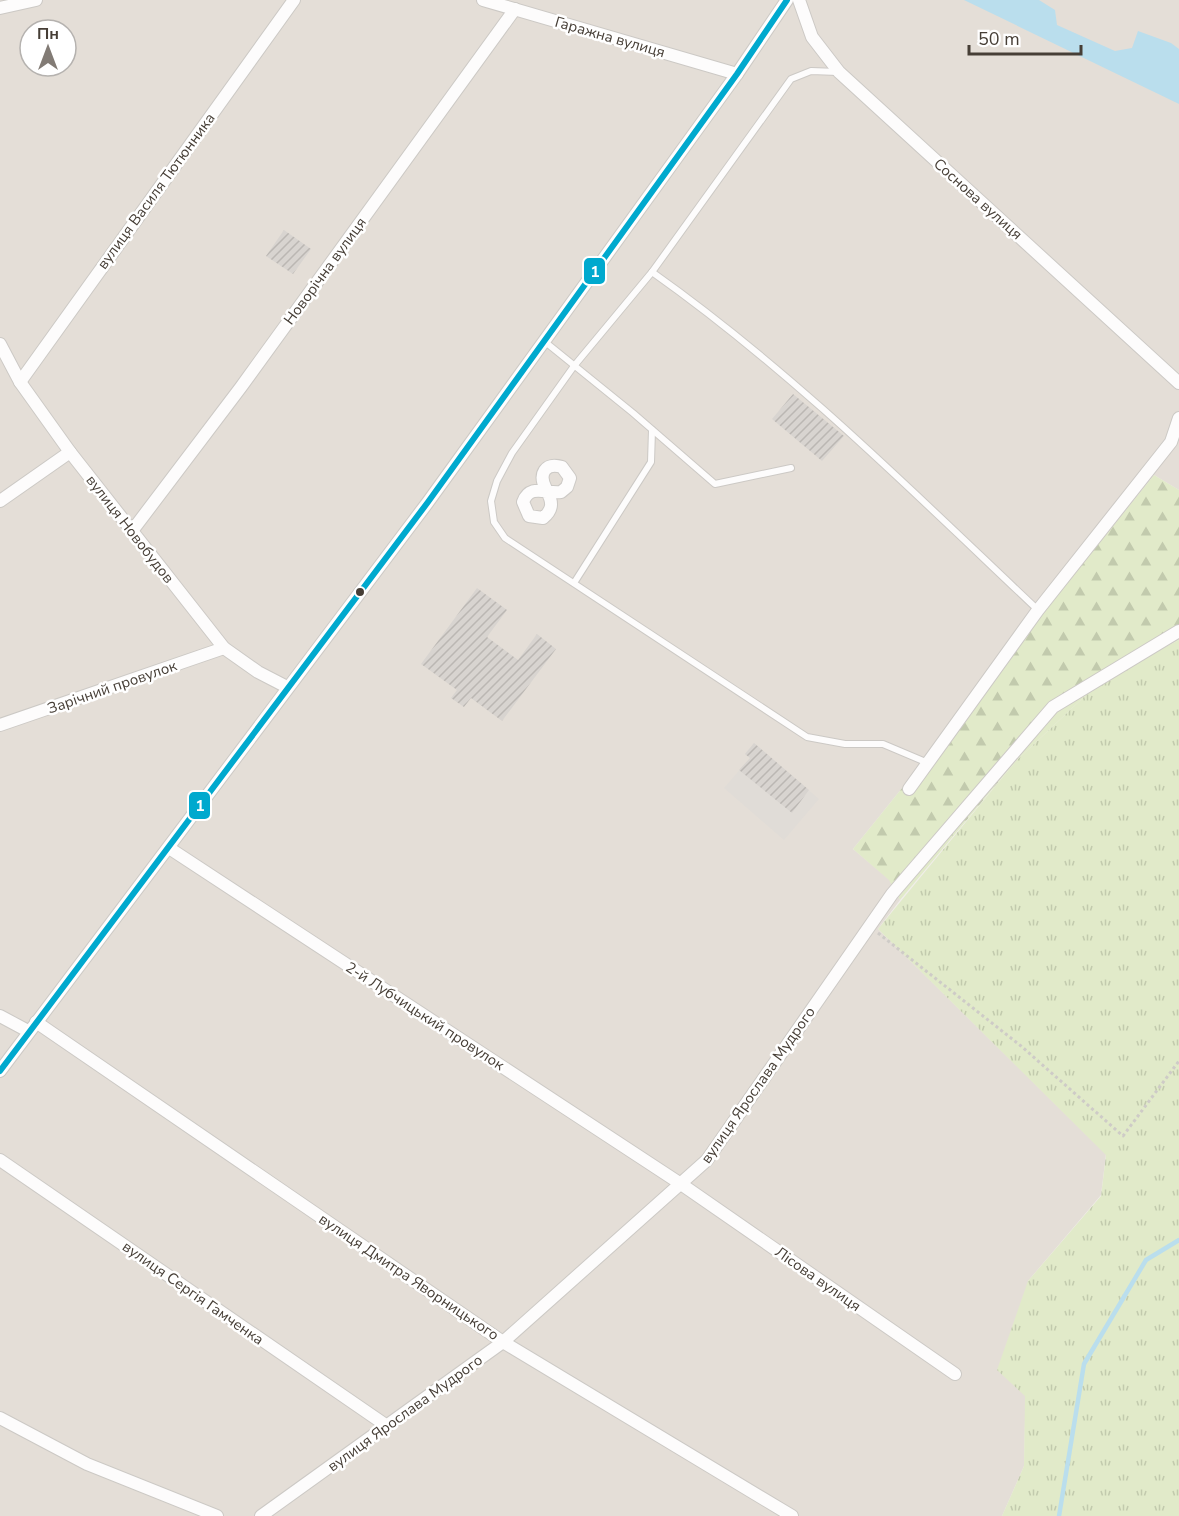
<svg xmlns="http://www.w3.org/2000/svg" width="1179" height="1516" viewBox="0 0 1179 1516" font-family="'Nunito Sans',sans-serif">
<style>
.residential{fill:#e4ded7;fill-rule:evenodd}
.industrial{fill:#e0dcd7}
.forest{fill:url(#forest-firs)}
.park{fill:url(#park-tufts)}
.water{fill:#badeed}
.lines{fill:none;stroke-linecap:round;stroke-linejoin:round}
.stream{stroke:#badeed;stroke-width:4.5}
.building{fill:url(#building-hatch)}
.service-casing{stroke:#ccc9c5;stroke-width:8}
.minor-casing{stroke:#ccc9c5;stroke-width:14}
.path{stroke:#cecbc7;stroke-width:3;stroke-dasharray:3 3;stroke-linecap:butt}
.service{stroke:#fdfcfc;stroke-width:6}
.minor{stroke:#fdfcfc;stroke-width:12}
.bus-1-casing{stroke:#fff;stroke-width:10}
.bus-1{stroke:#00a9ce;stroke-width:6}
.bus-dot{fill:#463e36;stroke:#fff;stroke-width:2}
.labels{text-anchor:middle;stroke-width:5;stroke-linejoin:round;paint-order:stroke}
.street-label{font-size:15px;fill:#463e36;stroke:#fff}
.line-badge{stroke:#fff;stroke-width:2}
.badge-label{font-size:16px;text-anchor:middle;font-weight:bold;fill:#fff}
</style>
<defs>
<pattern id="forest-firs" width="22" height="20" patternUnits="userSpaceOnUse" patternTransform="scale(1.5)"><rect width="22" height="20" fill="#e1eac9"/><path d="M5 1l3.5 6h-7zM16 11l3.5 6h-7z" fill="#c2caad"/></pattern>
<pattern id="park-tufts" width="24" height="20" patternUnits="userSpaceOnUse" patternTransform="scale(1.5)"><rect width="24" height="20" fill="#e1eac9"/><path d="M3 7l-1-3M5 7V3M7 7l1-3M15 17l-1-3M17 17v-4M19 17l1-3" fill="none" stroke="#c2caad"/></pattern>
<pattern id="building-hatch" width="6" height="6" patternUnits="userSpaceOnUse" patternTransform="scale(1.5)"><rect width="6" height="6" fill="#d8d4d0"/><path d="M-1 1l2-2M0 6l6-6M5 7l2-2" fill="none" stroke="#bbb7b3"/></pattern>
</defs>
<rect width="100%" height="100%" fill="#f0ede9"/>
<!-- residential -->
<path class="residential" d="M0,0H1179V490L1154,475L853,849L890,880L900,900L878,929L1106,1154L1101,1195L1028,1281L1024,1466L1002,1516H0ZM30,30H66V66H30Z"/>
<!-- industrial -->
<path class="industrial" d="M754,743L819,799L784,840L724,788L750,758L745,754Z"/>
<!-- forest -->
<path class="forest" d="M1154,475L1179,490V640L1103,679L1016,761L900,900L889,880L853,849Z"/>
<!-- park -->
<path class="park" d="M1179,640V1516H1002L1024,1466L1025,1396L997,1370L1028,1281L1101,1196L1106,1155L878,929L1016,761L1103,679Z"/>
<!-- water -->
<path class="water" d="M964,0H1039L1055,10L1057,25L1115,51L1132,48L1138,31L1171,43L1179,49V104Z"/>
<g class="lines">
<!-- stream -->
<path class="stream" d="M1059,1516L1084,1364L1146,1260L1179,1240"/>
</g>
<!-- building -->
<g class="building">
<path d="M284,230L311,249L293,274L266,256Z"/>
<path d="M793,394L844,436L822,461L772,419Z"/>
<path d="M477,588L507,610L487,637L518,660L537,634L556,649L502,721L471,698L464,707L451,698L457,690L421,664Z"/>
<path d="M754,743L809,790L792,813L739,770L750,758L745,754Z"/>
</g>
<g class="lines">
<defs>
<g id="service">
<path d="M838,72L811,71L791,79L652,272L574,366L512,453L497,481L491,501L494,522L505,538L807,737L845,744H883L928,763"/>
<path d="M652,272C792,371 914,493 1038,610"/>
<path d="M544,341L633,413L715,484L791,468"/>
<path d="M574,583L651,462L652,430"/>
</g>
<g id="minor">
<path d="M483,0L737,74"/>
<path d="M799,0L812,37L839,72L1179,383"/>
<path d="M0,8L36,0"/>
<path d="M0,344L20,382L70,452L224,648L258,672L287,687"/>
<path d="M20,382L294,0"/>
<path d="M546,489C538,474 545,462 562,467L570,478L567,487L561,492C546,494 530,483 523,502L529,516L543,518C553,510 553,502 547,492"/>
<path d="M0,501L70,452"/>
<path d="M132,531L241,387L515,9"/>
<path d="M0,725L224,648"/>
<path d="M909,789L1038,610L1171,442L1179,418"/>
<path d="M169,848L681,1184L955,1374"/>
<path d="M0,1016L28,1031"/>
<path d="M36,1022L503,1342L792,1516"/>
<path d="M0,1071L428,502L737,74L787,0"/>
<path d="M0,1160L387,1426"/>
<path d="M0,1418L87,1464L217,1516"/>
<path d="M261,1516L503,1342L707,1160L892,894L1053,707L1179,631"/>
</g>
</defs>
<!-- service casing -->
<use href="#service" class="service-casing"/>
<!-- minor casing -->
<use href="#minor" class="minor-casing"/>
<!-- path -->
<path class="path" d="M878,933L1021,1046L1123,1136L1179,1061"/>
<!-- service -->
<use href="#service" class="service"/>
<!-- minor -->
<use href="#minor" class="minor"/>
<defs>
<path id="bus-1" d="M0,1071L428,502L737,74L787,0"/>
</defs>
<!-- bus-1 casing -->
<use href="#bus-1" class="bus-1-casing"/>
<!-- bus-1 -->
<use href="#bus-1" class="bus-1"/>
</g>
<!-- markers -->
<circle class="bus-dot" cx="360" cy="592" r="5"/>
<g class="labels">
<!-- street labels -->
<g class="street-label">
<text transform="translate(610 37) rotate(16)" y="5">Гаражна вулиця</text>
<text transform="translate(156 191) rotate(-54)" y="5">вулиця Василя Тютюнника</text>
<text transform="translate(978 199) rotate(42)" y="5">Соснова вулиця</text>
<text transform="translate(325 271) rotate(-54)" y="5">Новорічна вулиця</text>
<text transform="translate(130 529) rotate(52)" y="5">вулиця Новобудов</text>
<text transform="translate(112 687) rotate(-19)" y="5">Зарічний провулок</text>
<text transform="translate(425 1016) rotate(33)" y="5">2-й Лубчицький провулок</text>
<text transform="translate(758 1085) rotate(-55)" y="5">вулиця Ярослава Мудрого</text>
<text transform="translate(409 1277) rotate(34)" y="5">вулиця Дмитра Яворницького</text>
<text transform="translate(818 1279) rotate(35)" y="5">Лісова вулиця</text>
<text transform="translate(193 1293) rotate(35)" y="5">вулиця Сергія Гамченка</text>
<text transform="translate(405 1413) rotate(-36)" y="5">вулиця Ярослава Мудрого</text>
</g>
</g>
<g class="line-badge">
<rect x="583" y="257" width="23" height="28" rx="6" fill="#00a9ce"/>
<rect x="188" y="791" width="23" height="29" rx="6" fill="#00a9ce"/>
</g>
<g class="badge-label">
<text x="595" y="277">1</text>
<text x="200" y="811">1</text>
</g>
<!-- north arrow -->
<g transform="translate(48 48)"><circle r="28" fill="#ffffff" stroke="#b5b2af" stroke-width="1.5"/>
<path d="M0-4.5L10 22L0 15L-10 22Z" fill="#827b75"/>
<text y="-9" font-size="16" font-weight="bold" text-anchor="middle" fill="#463e36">Пн</text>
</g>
<!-- scale -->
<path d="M969 45v9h112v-9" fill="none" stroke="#463e36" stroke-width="3"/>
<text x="978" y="45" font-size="18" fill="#463e36" stroke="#ffffff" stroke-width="4.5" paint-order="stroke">50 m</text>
</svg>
